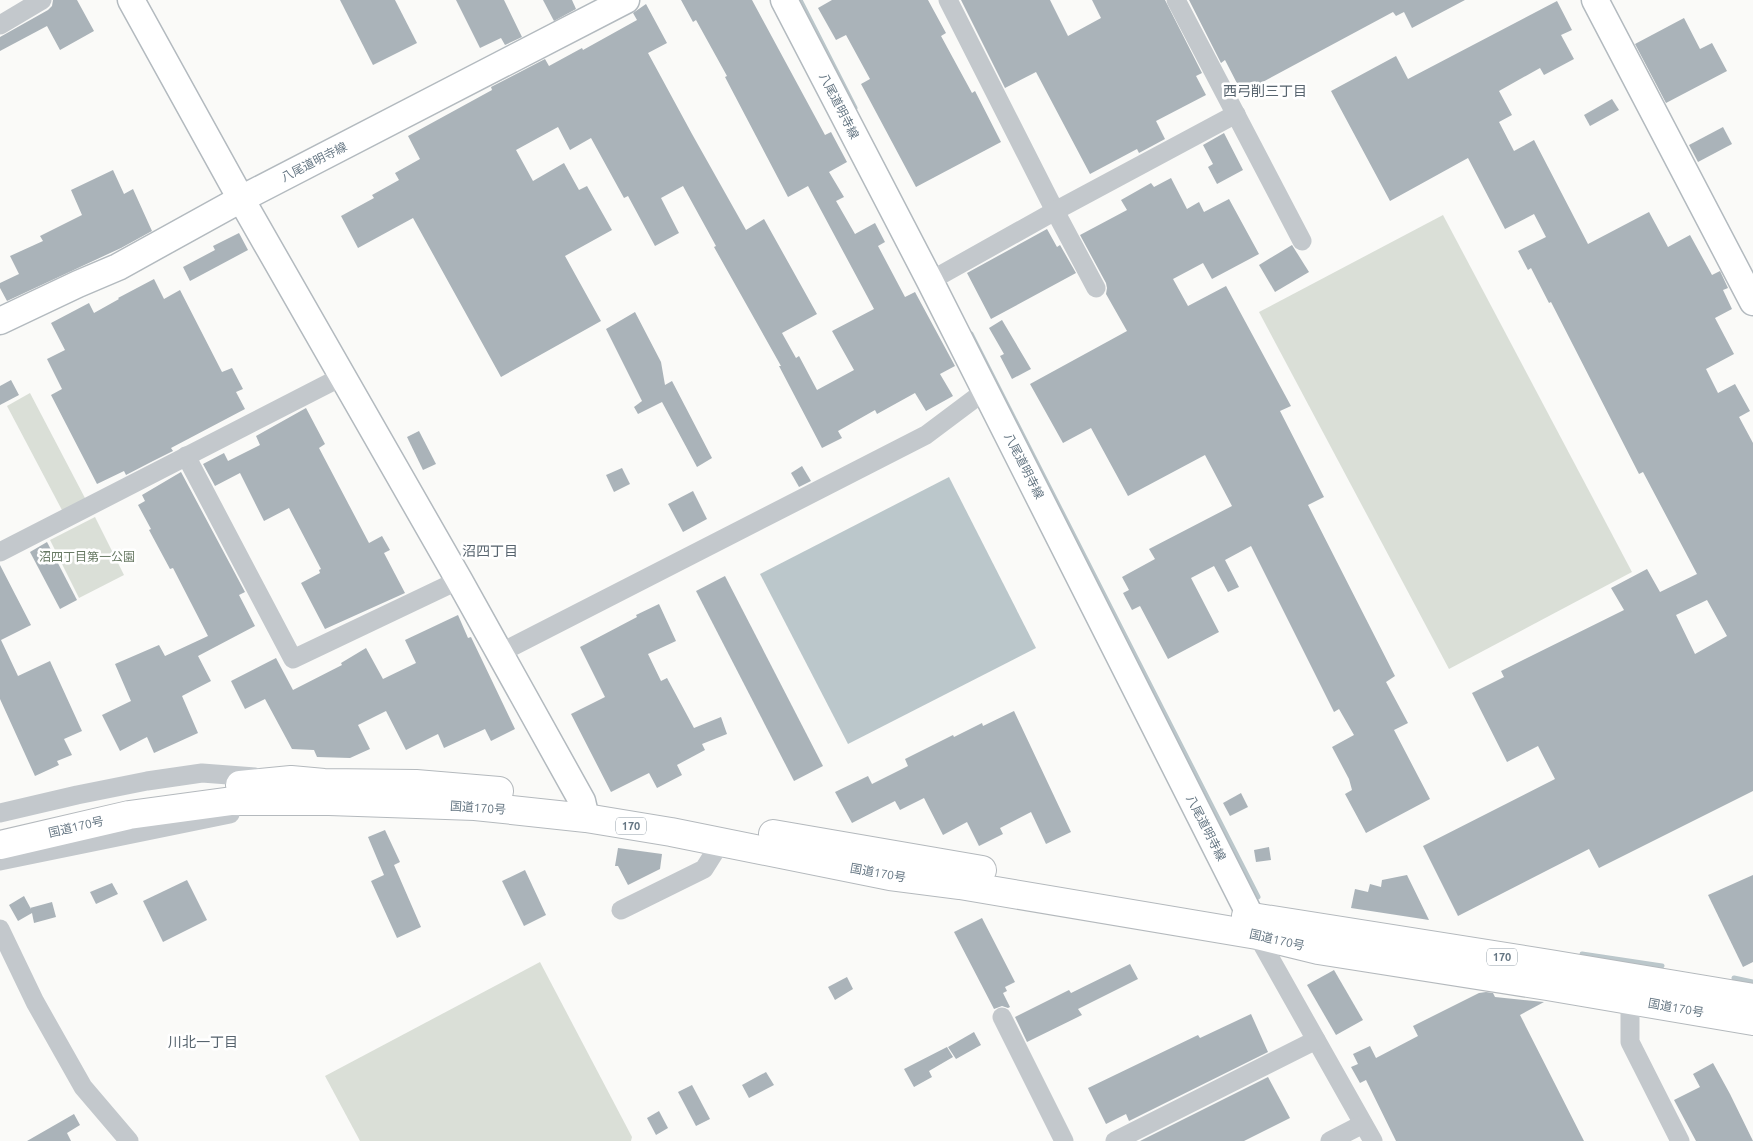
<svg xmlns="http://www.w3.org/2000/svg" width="1753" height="1141" viewBox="0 0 1753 1141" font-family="Ubuntu,'Noto Sans JP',sans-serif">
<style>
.green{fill:#dadfd7}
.water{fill:#bbc7cb}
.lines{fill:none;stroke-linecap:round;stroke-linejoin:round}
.stream{stroke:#bbc7cb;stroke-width:5}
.building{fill:#aab3b9;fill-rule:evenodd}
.secondary-casing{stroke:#b3babf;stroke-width:29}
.highway-casing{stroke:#b4b9bd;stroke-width:30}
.street{stroke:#c3c8cc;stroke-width:19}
.secondary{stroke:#fff;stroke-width:26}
.highway{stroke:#fff;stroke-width:28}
.labels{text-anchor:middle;stroke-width:5;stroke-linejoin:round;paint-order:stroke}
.shield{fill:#fff;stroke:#939fa8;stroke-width:1}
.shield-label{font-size:11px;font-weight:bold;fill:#657683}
.street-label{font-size:12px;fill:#657683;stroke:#fff}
.park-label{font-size:12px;fill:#687a64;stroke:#fff}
.neighbourhood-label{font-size:14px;fill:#57646e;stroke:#fff}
</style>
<rect width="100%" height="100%" fill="#fafaf8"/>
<!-- green -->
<g class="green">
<path d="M1443,215L1632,572L1449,669L1259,312Z"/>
<path d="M30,393L86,500L63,512L7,406Z"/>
<path d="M95,517L124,575L79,598L50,540Z"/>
<path d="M540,962L632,1137L631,1141H360L325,1076Z"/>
</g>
<!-- water -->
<path class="water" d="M949,477L1036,648L848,744L760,574Z"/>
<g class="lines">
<!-- stream -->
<g class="stream">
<path d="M800,0L855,108"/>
<path d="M971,334L1258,897"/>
<path d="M1582,954L1662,966"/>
<path d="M1734,978L1753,982"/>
</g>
</g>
<!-- building -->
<g class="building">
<path d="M53,0H77L94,31L60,50L47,26L0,51V37L48,10L52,6Z"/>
<path d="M340,0H395L417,43L373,65Z"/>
<path d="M456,0H504L522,37L505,45L501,38L480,48Z"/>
<path d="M543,0H572L576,9L554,21Z"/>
<path d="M681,0H752L825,135L831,132L847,162L829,172L844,197L836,201L855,234L875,223L885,242L878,246L905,297L915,292L955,366L940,374L953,396L926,411L915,393L877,414L875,410L838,431L842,438L822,448L779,366H781L714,247L716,246L683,186L661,198L679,233L655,246L628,196L624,198L591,138L570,150L558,127L516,150L533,181L564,163L579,190L587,186L612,230L565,256L601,321L501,377L413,218L358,248L341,216L374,198L372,195L399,180L395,173L420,159L408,136L492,90L491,87L545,59L549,66L582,48L583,50L637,20L633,13L646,4L667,43L648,53L692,134L746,230L764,219L817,314L782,333L796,358L799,356L817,390L854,370L832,331L874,309L808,186L788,197L725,77L727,76L696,20L693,22Z"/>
<path d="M832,0H928L946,33L941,36L972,93L975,91L1001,142L916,187L861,84L870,79L846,35L836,40L818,8Z"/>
<path d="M961,0H1050L1068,36L1101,18L1092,0H1165L1202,73L1196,76L1206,95L1156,121L1165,139L1139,153L1137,149L1090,174L1036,72L1005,88Z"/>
<path d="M1189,0H1465L1412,28L1404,12L1396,16L1393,12L1242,93L1225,60L1221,63Z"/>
<path d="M1557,1L1572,30L1561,35L1574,59L1544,75L1540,68L1499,91L1512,115L1499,122L1514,151L1534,140L1588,244L1649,212L1668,247L1690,235L1712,275L1720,271L1728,288L1723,290L1732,309L1715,318L1734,354L1706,369L1718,393L1735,384L1750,411L1739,417L1753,443V791L1599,868L1589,849L1458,916L1423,846L1555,779L1538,746L1507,762L1472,693L1504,677L1501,671L1624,610L1611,588L1647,569L1660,592L1697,574L1643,472L1639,474L1551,302L1549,303L1531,268L1528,270L1518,251L1546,237L1534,214L1505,229L1468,158L1390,201L1331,91L1396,56L1408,79ZM1707,600L1727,636L1695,654L1676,615Z"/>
<path d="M1684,18L1700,49L1712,43L1727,71L1666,103L1635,44Z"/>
<path d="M1612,99L1619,110L1590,126L1584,115Z"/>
<path d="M1723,127L1732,144L1698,162L1689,145Z"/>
<path d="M1224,133L1243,170L1217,184L1208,167L1213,164L1203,145Z"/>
<path d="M113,170L124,194L133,189L152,231L121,248L7,301L0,288V283L19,274L10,256L43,241L40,236L82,215L71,190Z"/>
<path d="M1171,178L1187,209L1199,202L1204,212L1229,199L1259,254L1212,279L1203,263L1173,279L1188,306L1226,286L1291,406L1280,411L1324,497L1308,505L1395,676L1386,682L1408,723L1394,730L1430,799L1366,833L1345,794L1352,790L1349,779L1332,747L1354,735L1339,709L1334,712L1251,546L1225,560L1239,587L1228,592L1214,566L1191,578L1219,632L1168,659L1140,606L1132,610L1123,593L1129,590L1122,577L1155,559L1149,549L1232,506L1205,455L1128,496L1091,428L1063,443L1030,384L1127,331L1106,294L1107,288L1106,283L1080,235L1127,210L1121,200L1151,183L1154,187Z"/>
<path d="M1047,229L1057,247L1060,245L1076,273L991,319L967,273Z"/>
<path d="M239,233L248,250L190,281L183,267L215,250L213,246Z"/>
<path d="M1292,245L1309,272L1275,292L1259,265Z"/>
<path d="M154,279L164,299L180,290L222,372L232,368L243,389L236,392L245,409L171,448L173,451L153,461L126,475L124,471L97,484L51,395L62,389L47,359L65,350L51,323L89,303L94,313L119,299L118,298Z"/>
<path d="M635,312L661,362L665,385L672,381L712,458L697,467L662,402L638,414L634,407L642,401L606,329Z"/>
<path d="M1002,320L1031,369L1012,379L1000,356L1004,354L989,328Z"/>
<path d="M11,380L19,395L0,405V386Z"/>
<path d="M306,408L325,444L319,448L369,543L382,536L390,550L384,553L405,593L325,629L301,583L320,573L319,570L321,569L289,508L264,521L240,473L215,486L203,464L224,453L228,461L260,445L256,436Z"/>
<path d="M419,431L436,464L423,470L407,437Z"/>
<path d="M802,466L811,481L799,487L791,473Z"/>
<path d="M622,468L630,484L614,492L606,475Z"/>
<path d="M181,472L245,592L239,595L255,626L198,656L211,681L182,696L198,733L154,753L147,737L120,751L102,715L131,701L115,664L159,645L165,656L208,636L173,568L170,569L149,530L151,529L138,505L145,501L142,495Z"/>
<path d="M693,491L707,519L683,532L668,504Z"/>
<path d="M47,542L77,600L60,609L30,552Z"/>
<path d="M0,565L31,625L1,640L18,676L50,661L82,731L64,739L72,755L57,761L59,765L35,776L0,699Z"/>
<path d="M725,576L823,766L794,781L696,591Z"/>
<path d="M659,604L676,641L648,654L661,681L667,678L694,728L721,717L727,734L702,744L705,750L677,765L682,775L657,788L649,773L611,792L571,714L605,697L580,647L637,617L636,615Z"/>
<path d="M458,615L468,638L471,637L515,729L491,741L485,729L444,748L438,734L406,750L386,711L358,725L370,749L350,758L317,757L314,750L292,749L265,699L245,709L231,681L276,658L293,690L342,665L341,663L366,648L383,679L416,663L405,640Z"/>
<path d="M1014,711L1071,832L1046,844L1031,812L1000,828L1003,834L979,846L967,822L943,835L924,798L900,810L895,801L852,823L835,792L868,776L872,784L908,766L905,759L953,735L954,737L982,723L983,726Z"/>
<path d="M1241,793L1248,807L1230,816L1223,803Z"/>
<path d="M385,830L400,862L394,865L421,927L397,938L371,881L384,875L368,837Z"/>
<path d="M1269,847L1271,860L1256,862L1254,850Z"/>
<path d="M618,848L662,854L660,869L628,885L618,866H615Z"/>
<path d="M525,870L546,915L524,926L502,881Z"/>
<path d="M1407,875L1429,920L1351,908L1355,889L1368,892L1370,884L1381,887L1382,880Z"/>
<path d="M1753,875V962L1743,967L1708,895Z"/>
<path d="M187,880L207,920L163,942L143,901Z"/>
<path d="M112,883L118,894L96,904L90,892Z"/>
<path d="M24,896L31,909L30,908L52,902L56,917L34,923L32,913L18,921L9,905Z"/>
<path d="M982,918L1015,982L1005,987L1007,991L1003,993L1010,1007L1008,1008L1002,1006L994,1009L954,932Z"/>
<path d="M1130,964L1138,979L1078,1009L1082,1015L1027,1042L1015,1017L1069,990L1071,993Z"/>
<path d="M1334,970L1363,1020L1336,1035L1307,985Z"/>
<path d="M847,977L853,989L835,1000L828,987Z"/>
<path d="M1486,992L1493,993L1495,997L1544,1002L1520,1015L1584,1141H1396L1366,1080L1360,1083L1351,1067L1358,1064L1353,1054L1370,1046L1376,1058L1418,1036L1413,1026L1479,993Z"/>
<path d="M1251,1014L1268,1052L1129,1121L1126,1114L1106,1124L1088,1088L1198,1035L1200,1038Z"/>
<path d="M974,1032L981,1045L956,1059L948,1047Z"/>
<path d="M947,1047L953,1057L929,1071L932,1077L914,1087L904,1069Z"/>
<path d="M1713,1063L1730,1094L1753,1141H1696L1674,1100L1700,1087L1693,1074Z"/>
<path d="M766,1072L774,1085L749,1098L742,1085Z"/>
<path d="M1268,1077L1290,1118L1244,1141H1140Z"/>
<path d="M692,1085L710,1119L696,1126L678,1092Z"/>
<path d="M659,1111L668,1128L656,1135L647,1118Z"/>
<path d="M74,1114L80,1125L67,1133L71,1141H27Z"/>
</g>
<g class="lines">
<defs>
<g id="secondary">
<path d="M131,0L241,199L459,580L582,801L586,818"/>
<path d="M784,0L930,281L1251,917L1257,935"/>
<path d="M1595,0L1753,302"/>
<path d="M0,321L78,284L118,267L241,199L626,0"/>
</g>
<g id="highway">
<path d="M240,785L291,780L324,783L416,784L499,791"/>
<path d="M773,834L982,870"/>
<path d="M0,845L129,815L232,801H329L475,806L586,818L671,832L890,876L960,885L1257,935L1318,950L1547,986L1753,1021"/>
<path d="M1246,916L1550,964L1753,998"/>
</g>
</defs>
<!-- secondary casing -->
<use href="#secondary" class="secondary-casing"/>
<!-- highway casing -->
<use href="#highway" class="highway-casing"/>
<!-- street -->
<g class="street">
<path d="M948,0L1055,211L1096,288"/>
<path d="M1176,0L1302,241"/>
<path d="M0,25L42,0"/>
<path d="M930,281L1055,211L1236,114"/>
<path d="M186,456L293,659L459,580"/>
<path d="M0,552L343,376"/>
<path d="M500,653L926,435L986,390"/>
<path d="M0,813L77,795L147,781L202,773L255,777"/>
<path d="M0,861L230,814"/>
<path d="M621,910L704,869L721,842"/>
<path d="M0,929L35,1002L83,1087L129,1141"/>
<path d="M1257,935L1373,1141"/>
<path d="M1630,1000V1042L1680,1141"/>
<path d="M1002,1017L1064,1141"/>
<path d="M1115,1141L1316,1040"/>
<path d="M1330,1141L1363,1124"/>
</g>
<!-- secondary -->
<use href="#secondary" class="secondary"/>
<!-- highway -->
<use href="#highway" class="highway"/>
</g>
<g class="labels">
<!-- shield labels -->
<g class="shield">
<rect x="616" y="817.5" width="30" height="17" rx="4"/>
<rect x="1487" y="948.5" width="30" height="17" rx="4"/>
</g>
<g class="shield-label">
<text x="631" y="830">170</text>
<text x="1502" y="961">170</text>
</g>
<!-- street labels -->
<g class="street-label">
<text transform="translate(839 106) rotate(63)" y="4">八尾道明寺線</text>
<text transform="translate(314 162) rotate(-27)" y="4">八尾道明寺線</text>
<text transform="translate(1024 466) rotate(63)" y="4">八尾道明寺線</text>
<text transform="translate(478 808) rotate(4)" y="4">国道170号</text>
<text transform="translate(76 827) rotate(-13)" y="4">国道170号</text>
<text transform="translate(1206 828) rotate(63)" y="4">八尾道明寺線</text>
<text transform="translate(878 873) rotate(10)" y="4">国道170号</text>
<text transform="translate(1277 940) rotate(13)" y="4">国道170号</text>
<text transform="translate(1676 1008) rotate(10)" y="4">国道170号</text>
</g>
<!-- park labels -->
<g class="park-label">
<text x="87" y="561">沼四丁目第一公園</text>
</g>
<!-- neighbourhood labels -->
<g class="neighbourhood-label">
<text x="1265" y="96">西弓削三丁目</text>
<text x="490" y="556">沼四丁目</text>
<text x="203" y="1047">川北一丁目</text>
</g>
</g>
</svg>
